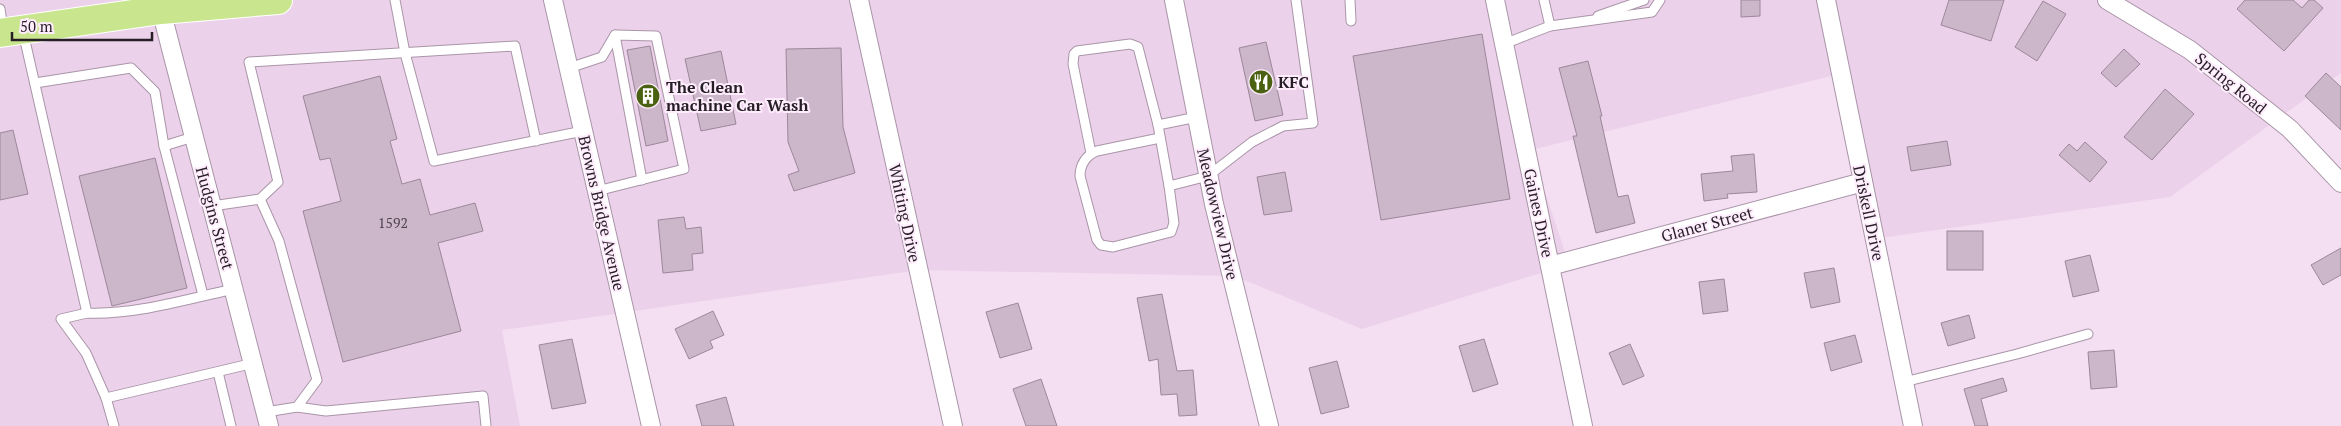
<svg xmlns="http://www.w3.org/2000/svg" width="2341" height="426" viewBox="0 0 2341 426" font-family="'PT Serif',serif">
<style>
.built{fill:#ecd1ea}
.building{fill:#cbb6ca;stroke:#9c889a}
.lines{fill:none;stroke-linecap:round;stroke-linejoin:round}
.lane-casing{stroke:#a995a8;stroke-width:11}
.street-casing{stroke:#a995a8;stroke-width:20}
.primary-casing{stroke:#fff;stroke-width:30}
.lane{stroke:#fff;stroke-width:9}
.street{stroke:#fff;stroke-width:18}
.primary{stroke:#c9e68f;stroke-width:28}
.labels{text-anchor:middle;stroke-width:4;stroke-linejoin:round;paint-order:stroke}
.number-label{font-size:14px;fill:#4e444e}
.poi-label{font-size:16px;font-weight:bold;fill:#251e25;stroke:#ffedfd;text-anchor:start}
.street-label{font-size:16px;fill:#251e25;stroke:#ffedfd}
</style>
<rect width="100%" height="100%" fill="#f4def2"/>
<!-- built -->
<path class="built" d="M0,0H2341V73L2170,197L1880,238L1835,75L1531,150L1569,264L1362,329L1235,276L919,270L502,330L520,426H0Z"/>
<!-- building -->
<g class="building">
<path d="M1741,0H1760V16L1741,17Z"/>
<path d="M1949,0H2004L1991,41L1941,25Z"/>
<path d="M2245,0H2293L2302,8L2309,0H2314L2323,8L2284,51L2237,9Z"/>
<path d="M2043,1L2066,14L2037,61L2015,47Z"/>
<path d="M1482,34L1510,199L1381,220L1353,56Z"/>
<path d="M1266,42L1283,115L1255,121L1239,48Z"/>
<path d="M650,46L668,141L646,146L627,50Z"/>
<path d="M841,48L843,127L855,173L794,191L788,175L799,171L788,142L786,49Z"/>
<path d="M2124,49L2140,64L2116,87L2101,73Z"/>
<path d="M721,51L736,124L701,131L685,59Z"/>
<path d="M1588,61L1602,116H1600L1618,197L1628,195L1635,223L1596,233L1573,136H1577L1559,68Z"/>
<path d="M2326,73L2341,87V130L2305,96Z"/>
<path d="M380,76L397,139L390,141L402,184L420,179L430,215L475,203L483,231L438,243L461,331L343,362L303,211L341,201L330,158L320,160L303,96Z"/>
<path d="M2165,89L2194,114L2152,160L2124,137Z"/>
<path d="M13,130L28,194L0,200V133Z"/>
<path d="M1947,141L1951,165L1911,171L1907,147Z"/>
<path d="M2085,142L2107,162L2090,182L2059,155L2069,144L2077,151Z"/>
<path d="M1754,154L1757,192L1727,194L1728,198L1704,201L1701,174L1733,171L1731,156Z"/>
<path d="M155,158L187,288L112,306L79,176Z"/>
<path d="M1285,172L1292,211L1264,215L1257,177Z"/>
<path d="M684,217L686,229L701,227L703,253L692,254L693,270L663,273L658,220Z"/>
<rect x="1947" y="231" width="36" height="39"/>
<path d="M2341,248V275L2323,285L2311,265Z"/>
<path d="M2090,255L2099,291L2073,297L2065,261Z"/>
<path d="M1834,268L1840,302L1811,308L1804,273Z"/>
<path d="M1724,279L1728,311L1703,314L1699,282Z"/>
<path d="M1162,294L1177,371L1193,370L1197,415L1179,416L1177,394L1161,395L1158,359L1149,361L1137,298Z"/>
<path d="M1018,303L1032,349L1000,358L986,312Z"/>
<path d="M713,311L724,335L710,341L713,348L689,359L675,329Z"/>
<path d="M1969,315L1975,338L1948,346L1941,323Z"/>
<path d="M1855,335L1862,362L1831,371L1824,343Z"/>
<path d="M572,339L586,403L552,409L539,345Z"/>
<path d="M1484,339L1498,384L1473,392L1459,346Z"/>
<path d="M1630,344L1644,376L1623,385L1609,353Z"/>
<path d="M2114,350L2117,387L2091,389L2088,352Z"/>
<path d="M1337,361L1349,407L1321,414L1309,368Z"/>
<path d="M2003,378L2007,391L1981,399L1988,426H1975L1964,389Z"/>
<path d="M1041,379L1057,426H1026L1013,389Z"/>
<path d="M726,397L734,426H702L696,405Z"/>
</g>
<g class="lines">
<defs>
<g id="lane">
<path d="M395,0L405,53L434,161L583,131"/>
<path d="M1350,0L1351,21"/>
<path d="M1544,0L1550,26"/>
<path d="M0,9L3,29"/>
<path d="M1598,16L1644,0"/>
<path d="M23,32L87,313C136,315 186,299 234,289"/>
<path d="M615,35L642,180"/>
<path d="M1504,44L1550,26L1652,12L1660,0"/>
<path d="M569,68L602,57L615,35L656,36L684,169L597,191"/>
<path d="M35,83L131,68L155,92L164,146L193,137"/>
<path d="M1197,117L1158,125L1169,186L1208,176L1252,142L1283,126L1313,123L1296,0"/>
<path d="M1160,138L1097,151C1086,155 1080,165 1080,176L1097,240L1101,245L1113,247L1171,232L1174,223L1169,186"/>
<path d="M164,146L203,295"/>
<path d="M1091,153L1073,64L1074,54L1077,51L1130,44L1138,47L1158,125"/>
<path d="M260,199L279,241L317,380L297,407L266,412"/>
<path d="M212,206L260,199L278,182L249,62L515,46L536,141"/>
<path d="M87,313L61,319L86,353L106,398L254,363"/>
<path d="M218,372L231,426"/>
<path d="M1904,382L2017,354L2088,334"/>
<path d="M106,398L114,426"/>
<path d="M297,407L326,411L483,396L486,426"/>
</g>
<g id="street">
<path d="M553,0L651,426"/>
<path d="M859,0L953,426"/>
<path d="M1174,0L1214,204L1269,426"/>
<path d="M1495,0L1583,426"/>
<path d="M1826,0L1913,426"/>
<path d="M2107,0L2190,50L2290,129L2341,183"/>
<path d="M161,10L269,426"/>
<path d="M1550,266L1863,182"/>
</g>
<path id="primary" d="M0,33L161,10L278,0"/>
</defs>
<!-- lane casing -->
<use href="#lane" class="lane-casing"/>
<!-- street casing -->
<use href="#street" class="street-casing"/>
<!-- primary casing -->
<use href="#primary" class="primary-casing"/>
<!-- lane -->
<use href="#lane" class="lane"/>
<!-- street -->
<use href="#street" class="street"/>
<!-- primary -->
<use href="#primary" class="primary"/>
</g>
<!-- icons -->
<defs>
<symbol id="restaurant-disc" viewBox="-11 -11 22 22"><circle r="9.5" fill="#496110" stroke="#ffedfd"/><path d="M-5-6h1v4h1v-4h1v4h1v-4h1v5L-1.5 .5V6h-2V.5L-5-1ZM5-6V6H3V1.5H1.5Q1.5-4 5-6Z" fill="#fff"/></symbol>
<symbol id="building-disc" viewBox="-11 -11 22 22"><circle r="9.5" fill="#496110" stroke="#ffedfd"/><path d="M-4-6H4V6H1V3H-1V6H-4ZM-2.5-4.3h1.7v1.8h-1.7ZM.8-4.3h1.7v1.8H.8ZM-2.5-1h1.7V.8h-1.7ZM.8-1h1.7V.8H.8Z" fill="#fff"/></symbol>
</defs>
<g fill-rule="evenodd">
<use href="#restaurant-disc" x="1247" y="68" width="28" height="28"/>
<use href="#building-disc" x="634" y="82" width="28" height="28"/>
</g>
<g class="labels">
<!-- number labels -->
<g class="number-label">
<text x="393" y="228">1592</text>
</g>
<!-- poi labels -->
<g class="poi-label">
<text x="1278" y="88">KFC</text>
<text x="666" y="93">The Clean<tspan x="666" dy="18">machine Car Wash</tspan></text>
</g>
<!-- street labels -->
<g class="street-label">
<text transform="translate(2231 83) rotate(39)" y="6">Spring Road</text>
<text transform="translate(602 213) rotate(77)" y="6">Browns Bridge Avenue</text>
<text transform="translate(905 213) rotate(78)" y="6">Whiting Drive</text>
<text transform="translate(1539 213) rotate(78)" y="6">Gaines Drive</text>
<text transform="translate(1869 213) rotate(78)" y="6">Driskell Drive</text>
<text transform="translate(1218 214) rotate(77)" y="6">Meadowview Drive</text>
<text transform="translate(215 218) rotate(75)" y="6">Hudgins Street</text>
<text transform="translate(1707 224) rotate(-15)" y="6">Glaner Street</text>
</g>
</g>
<!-- scale -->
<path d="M12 32v8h140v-8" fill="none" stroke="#251e25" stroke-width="2.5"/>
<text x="20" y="32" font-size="15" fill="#251e25" stroke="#ffedfd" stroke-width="4" paint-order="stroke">50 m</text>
</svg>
